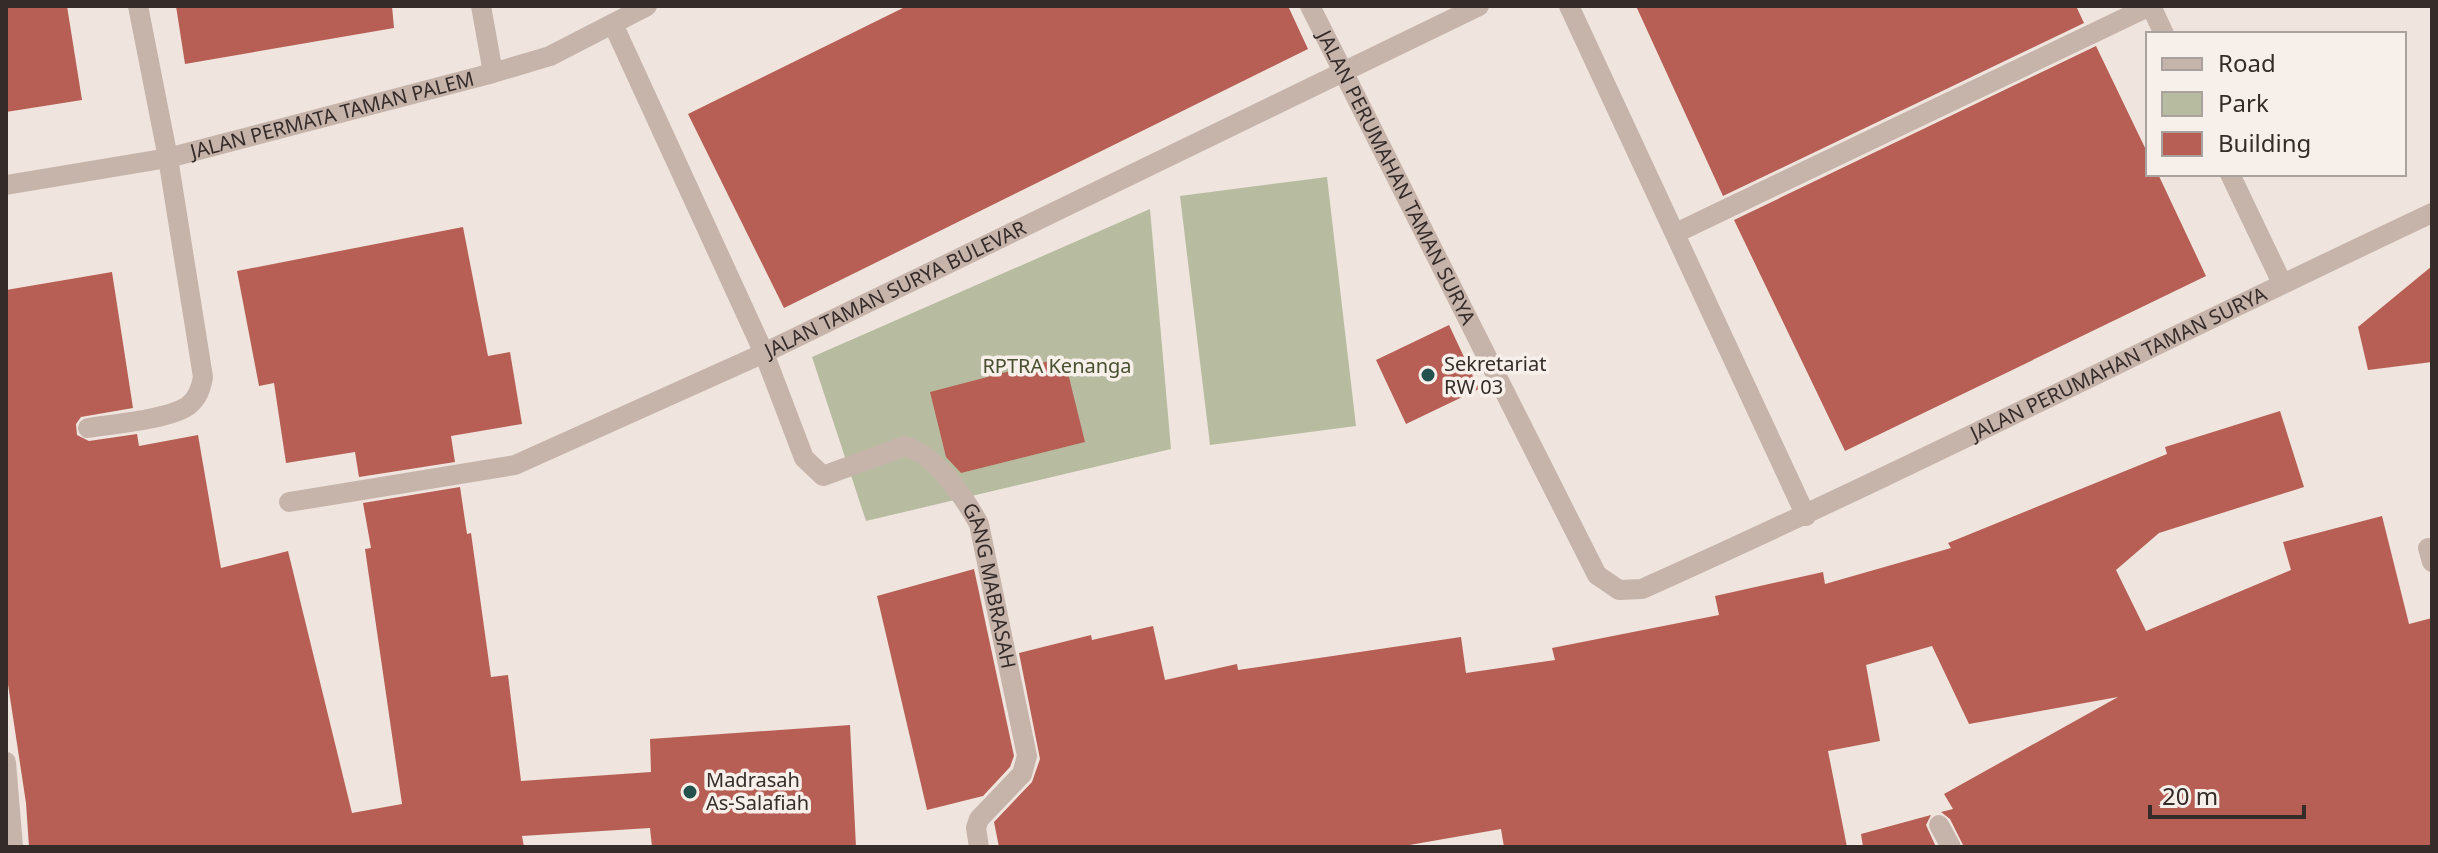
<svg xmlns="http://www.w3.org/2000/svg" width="2438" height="853" viewBox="0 0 2438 853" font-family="'Noto Sans',sans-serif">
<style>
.green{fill:#b7bca0}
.building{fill:#b75f54}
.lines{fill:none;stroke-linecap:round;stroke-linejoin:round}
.minor{stroke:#c6b4ab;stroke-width:20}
.poi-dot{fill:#24514e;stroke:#f7efea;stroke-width:3}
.labels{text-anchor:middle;stroke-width:7;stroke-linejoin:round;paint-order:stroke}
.street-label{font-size:20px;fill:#352b29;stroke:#f7efea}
.poi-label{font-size:20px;fill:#352b29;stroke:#f7efea;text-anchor:start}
.park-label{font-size:20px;fill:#495030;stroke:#f7efea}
</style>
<rect width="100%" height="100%" fill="#efe5de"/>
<!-- green -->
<g class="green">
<path d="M1327,177L1356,426L1210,445L1180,196Z"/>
<path d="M1150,209L1171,449L866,521L812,357Z"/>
</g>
<!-- building -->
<g class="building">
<path d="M6,6H67L82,100L6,112Z"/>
<path d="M176,6H392L394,28L185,64Z"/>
<path d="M907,6H1288L1308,49L784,308L688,114Z"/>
<path d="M1636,6H2076L2084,23L1723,196Z"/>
<path d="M2096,46L2148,154V174H2158L2206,276L1845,451L1734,220Z"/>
<path d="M463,227L488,356L510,352L522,424L451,436L455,462L359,477L355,452L286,463L274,383L259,386L237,271Z"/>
<path d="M2432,266V362L2368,370L2358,327Z"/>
<path d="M112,272L133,408L81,417L76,424L77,435L89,441L137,434L139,446L198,435L221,568L288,551L352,813L402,804L365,549L371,548L363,503L460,487L467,534L471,533L491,677L508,675L521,781L651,772L650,739L850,725L856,847H652L650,828L522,836L524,847H29L26,803L6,671V290Z"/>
<path d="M1449,325L1479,389L1406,424L1376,360Z"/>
<path d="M1064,357L1085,442L961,473L946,457L930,392Z"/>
<path d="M2280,411L2304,487L2159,533L2116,570L2146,631L2291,570L2283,542L2382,516L2409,624L2432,618V847H1964L1950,819L1941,812L1953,809L1944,794L2118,697L1969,724L1932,646L1866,665L1880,741L1828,751L1847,847H1504L1501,829L1398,847H999L994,822L1032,782L1040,759L1019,653L1091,635L1092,640L1153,626L1165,680L1237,664L1238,670L1461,637L1466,673L1555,660L1552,648L1719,615L1715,596L1823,572L1825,584L1951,548L1948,543L2167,454L2165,447Z"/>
<path d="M974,569L1014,756L1010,767L983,796L927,810L877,596Z"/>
<path d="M1931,815L1926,825L1936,847H1863L1861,834Z"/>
</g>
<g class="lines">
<!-- minor -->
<g class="minor">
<path d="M481,6L493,73"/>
<path id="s1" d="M1310,6L1597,575L1619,590L1642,589C1908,470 2168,337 2432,213"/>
<path d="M1569,6L1806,516"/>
<path d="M2151,6L2164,34"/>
<path id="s2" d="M613,24L764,353L804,458L823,476L905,446C936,455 964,497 979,524L1027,756L1022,774L979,819L976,828L979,847"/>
<path d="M2230,174L2282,283"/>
<path id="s3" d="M6,185L168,158L493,73L550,56L647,6"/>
<path d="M1676,233L2150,6"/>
<path d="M88,428C112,424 172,419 189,405C198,398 201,388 203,377L168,158L138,6"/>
<path id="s4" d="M289,502L515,465L764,353L1479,6"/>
<path d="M2428,548L2432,562"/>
<path d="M6,762L13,847"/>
<path d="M1939,825L1951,847"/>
</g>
</g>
<!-- markers -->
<g class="poi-dot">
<circle cx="1428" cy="375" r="8"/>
<circle cx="690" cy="792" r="8"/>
</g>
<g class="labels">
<!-- street labels -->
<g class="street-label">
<text dy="7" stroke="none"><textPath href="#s3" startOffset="334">JALAN PERMATA TAMAN PALEM</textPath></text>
<text dy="7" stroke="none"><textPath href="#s1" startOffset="192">JALAN PERUMAHAN TAMAN SURYA</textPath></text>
<text dy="7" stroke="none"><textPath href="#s4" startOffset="648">JALAN TAMAN SURYA BULEVAR</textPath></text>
<text dy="7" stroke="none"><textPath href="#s1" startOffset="1214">JALAN PERUMAHAN TAMAN SURYA</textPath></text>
<text dy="7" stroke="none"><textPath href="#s2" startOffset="760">GANG MABRASAH</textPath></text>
</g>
<!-- poi labels -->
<g class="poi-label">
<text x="1444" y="371">Sekretariat<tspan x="1444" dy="23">RW 03</tspan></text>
<text x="706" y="787">Madrasah<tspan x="706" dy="23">As-Salafiah</tspan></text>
</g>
<!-- park labels -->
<g class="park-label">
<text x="1057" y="373">RPTRA Kenanga</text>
</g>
</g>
<!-- border -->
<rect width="2438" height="853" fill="none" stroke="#352b29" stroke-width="16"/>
<!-- legend -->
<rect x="2146" y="32" width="260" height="144" fill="#f7efea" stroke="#a9a19d" stroke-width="2"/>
<rect x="2162" y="58" width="40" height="12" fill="#c6b4ab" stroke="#a9a19d" stroke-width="2"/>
<text x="2218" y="72" font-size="24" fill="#352b29">Road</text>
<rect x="2162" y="92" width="40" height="24" fill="#b7bca0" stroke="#a9a19d" stroke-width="2"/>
<text x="2218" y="112" font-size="24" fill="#352b29">Park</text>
<rect x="2162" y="132" width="40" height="24" fill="#b75f54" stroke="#a9a19d" stroke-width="2"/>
<text x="2218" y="152" font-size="24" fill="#352b29">Building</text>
<!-- scale -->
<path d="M2150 805v12h154v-12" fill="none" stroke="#352b29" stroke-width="4"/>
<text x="2162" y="805" font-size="24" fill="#352b29" stroke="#f7efea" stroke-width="6" paint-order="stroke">20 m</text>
</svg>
